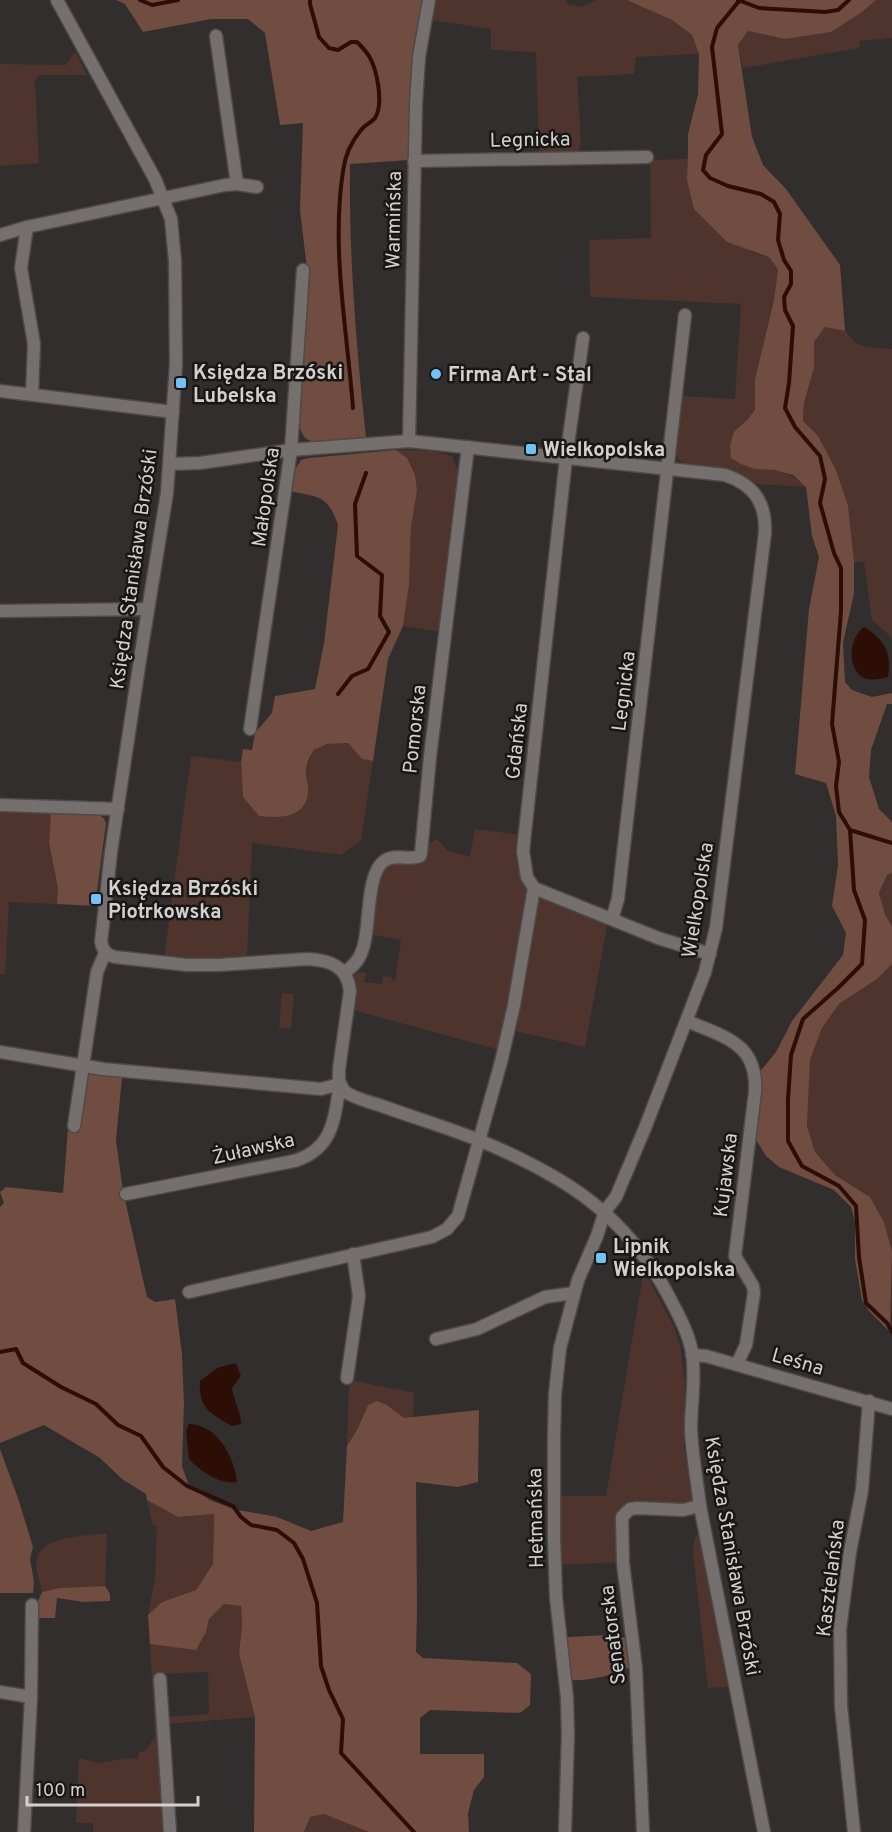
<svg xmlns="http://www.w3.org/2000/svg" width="892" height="1832" viewBox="0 0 892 1832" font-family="Overpass,sans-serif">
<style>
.green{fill:#4e342c}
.forest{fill:#704c41}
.water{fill:#2c0e06}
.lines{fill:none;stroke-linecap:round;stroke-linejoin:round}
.stream{stroke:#2c0e06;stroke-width:4}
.minor-casing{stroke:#4e4a49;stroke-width:15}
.minor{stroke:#75706e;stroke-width:12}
.poi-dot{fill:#73c1f5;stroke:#191716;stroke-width:2}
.labels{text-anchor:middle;stroke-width:5;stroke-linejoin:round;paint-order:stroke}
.street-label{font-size:20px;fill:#d3d0cf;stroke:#191716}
.poi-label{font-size:20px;font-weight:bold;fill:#d3d0cf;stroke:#191716;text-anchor:start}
</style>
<rect width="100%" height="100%" fill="#322e2d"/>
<!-- green -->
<g class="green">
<path d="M434,0H565L568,4L582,7L597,0H627L639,4L672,20L692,35L699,54L636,57L634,74L577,77L581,143L578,151L567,154L539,155L536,52L491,50V29L431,20Z"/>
<path d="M876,0H892V38L860,41L859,48L743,68L738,45L748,31L785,39L831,32L861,13Z"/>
<path d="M75,52L87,75H40L35,80L39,163L0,166V64L66,65Z"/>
<path d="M688,159L687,180L752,252L769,257L778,268L774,300L755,379V410L747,420L734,433L755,469C778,470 789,471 806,487L756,484L730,469L686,464L679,460L675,454L679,396L735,399L741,304L590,297L589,240L651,238L650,160Z"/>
<path d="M825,327L845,331L856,343L867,347L892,349V641L890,636L872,620L864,562H854L848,505L803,421L804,403L814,368V342Z"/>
<path d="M396,450C414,450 436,449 453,457L456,468H460L442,632L403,626L409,585L411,526L417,491L407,459Z"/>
<path d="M348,743L362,759L373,761L361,840L341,855L252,843L247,957L225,960L164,959L191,756L241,762L243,797L308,793L306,767L314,750L327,744Z"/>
<path d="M0,810L51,811L49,843L58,888L57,904L9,902L5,974H0Z"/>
<path d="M475,829L522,835L529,891L500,1050L353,1010L355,989L352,975L360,972L366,973L364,982L382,984L383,976L392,977V980L395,981L401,940L369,934C372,912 372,882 386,864L414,861L425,845L437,839L447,850L470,857Z"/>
<path d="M892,873V927L885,914L879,893L887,875Z"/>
<path d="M541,896L608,921L585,1047L511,1030L537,899Z"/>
<path d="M892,964V1251L884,1222L870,1197L835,1175L815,1152L807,1126L810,1060L822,1028L839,1004L877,979Z"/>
<path d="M282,993L294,994L291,1029L279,1028Z"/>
<path d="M644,1270L673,1325L680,1345L685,1383L684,1448L693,1505L629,1506L619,1562L558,1565L557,1496H606Z"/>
<path d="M349,1380L414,1393L413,1418H404L387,1405H368L358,1428L347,1446Z"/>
<path d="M147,1500L178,1517L214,1514L213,1564L196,1590L162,1602L148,1615L155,1577L157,1527L153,1526Z"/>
<path d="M107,1533L105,1586L60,1588L42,1592C40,1582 35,1570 37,1560C40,1535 87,1536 107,1533Z"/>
<path d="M698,1533L728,1687L708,1688L693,1551L694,1541Z"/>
<path d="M224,1604L241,1606L242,1624L239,1654L255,1717L167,1724L166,1717L209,1714L208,1672L158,1674L167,1832H93V1823H76L79,1758L98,1763L131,1758L138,1759L139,1753L147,1749L155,1736L150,1644L196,1649L206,1632L209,1619Z"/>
<path d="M324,1814L369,1832H304L310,1817Z"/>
</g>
<!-- forest -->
<g class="forest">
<path d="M116,0H423L410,88L409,160L350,164C349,257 356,345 366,437L315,442C302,439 301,433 299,421L307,269L300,210L303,123L280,125L265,33L248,19H211L143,32L125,4Z"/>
<path d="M627,0H876L861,13L831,32L785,39L748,31L738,45L752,137L763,165L786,189L840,265L845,331L825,327L814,342V368L804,403L803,421L818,436L835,468L848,505L854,562V593L843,643L845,682L852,690L872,697L892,693V704H887L871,750L869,777L879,809L892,822V873L887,875L879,893L885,914L892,927V964L877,979L839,1004L822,1028L810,1060L807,1126L815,1152L835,1175L870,1197L884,1222L892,1251L890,1332L869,1311L862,1300L855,1259V1222L851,1207L834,1190L779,1167L766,1156L756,1140L754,1124L758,1074L776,1052L792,1021L843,955L846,933L832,906L838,865L836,816L826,783L795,774L809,609L819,557L812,536L806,487L793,475L774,470L755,469L741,464L731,458L730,445L734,432L747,420L755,410V379L774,300L778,269L769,257L727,242L694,209L687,180L688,151V134L698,94L699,54L692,35L672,20Z"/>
<path d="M396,450L407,458L415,475L417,491L411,527L409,585L403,626L388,659L373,761L362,759L348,743L327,744L314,750C311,755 307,762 306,768C305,776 309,784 308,792C306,819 278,818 259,816L243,797L241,762L243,749L252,750L255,733L272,713L275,696L315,689L324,643L338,525C328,495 318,497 289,491L293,468H296L301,460L309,458Z"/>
<path d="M51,811H85L86,815C95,815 103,813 106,823L95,906L57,904L58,888L49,843Z"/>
<path d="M92,1072L118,1073L122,1078L116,1140L123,1191L147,1297L155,1302L175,1299L182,1354L184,1403L182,1466L189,1486L210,1500L233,1509L277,1517L311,1531L343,1522L347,1446L358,1428L368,1405L377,1401L387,1405L404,1418L479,1410L478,1482L458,1487L416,1482L417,1610L416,1652L423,1658L517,1663L531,1674L530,1705L520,1713L430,1710L420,1718V1754H484V1777L474,1790L468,1813L469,1832H369L324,1814L310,1817L304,1832H254L255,1717L239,1654L242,1624L241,1606L224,1604L209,1619L206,1632L196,1650L150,1644L148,1615L162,1602L196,1590L213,1564L214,1514L178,1517L147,1500L146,1494L122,1479L100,1458L44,1425L0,1443V1207L4,1203L0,1192L6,1187L63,1193L68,1128L74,1100L85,1075Z"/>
<path d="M0,1449L19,1501L33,1547L30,1559L34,1582L33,1593H0Z"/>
<path d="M105,1586L110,1594V1601L84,1602L57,1598L55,1618H36L38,1601L42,1592L60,1588Z"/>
<path d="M606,1635L628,1638L632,1666C612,1676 590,1681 568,1680L564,1641L569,1637Z"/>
</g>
<!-- water -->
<g class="water">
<path d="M864,627C884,639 892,653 888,677C881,679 871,681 864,678C846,669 849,637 864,627Z"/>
<path d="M236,1363L241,1376L232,1388C234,1402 241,1411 241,1424L232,1426C211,1414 198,1408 200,1381L217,1368Z"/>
<path d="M189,1424C218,1425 234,1457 237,1482C220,1485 200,1471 189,1459L186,1431Z"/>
</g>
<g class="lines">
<!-- stream -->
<g class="stream">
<path d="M140,0L152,5L178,0"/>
<path d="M310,0V4L319,37L329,48L338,50L351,42H357C361,46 366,51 369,56C377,69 384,104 375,118C372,122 365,125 361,130C351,142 345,155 343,171C331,249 347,329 353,408"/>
<path d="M738,0L759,8L825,12L838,10L849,0"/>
<path d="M739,1L717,28L712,47L722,134L706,155L703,170L710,178L728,186L761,194L774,202L780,214L778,240L784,260L791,271V284L784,297L785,310L793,326L789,383L785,408L795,427L820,456L825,479L820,503L834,553L841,568V611L832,724L839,762L836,786L839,812L850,830L854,890L865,920L862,964L838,988L803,1019L791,1055L788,1099V1141L802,1166L839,1186L856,1206L859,1257L866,1303L887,1323L892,1332"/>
<path d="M338,694L352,676L368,669L389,632L380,616L382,575L357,556L355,504L366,473"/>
<path d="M850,830L892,843"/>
<path d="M0,1352L16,1349L23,1363L61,1387L96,1404L118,1425L141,1436L163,1467L187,1486L233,1506L241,1517L251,1525L277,1530L294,1543L303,1559L317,1603L321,1666L329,1690L343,1719L341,1753L414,1832"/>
</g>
<defs>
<g id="minor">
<path d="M57,0L155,179L171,219L175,261L176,364L167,493L141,653L111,852L101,942C103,951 107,955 115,957L187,965H219L307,959C330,960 347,966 350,991L339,1069V1081L344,1091C355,1099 370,1102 382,1106C415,1118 449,1128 481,1141C564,1176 623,1212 667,1293C677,1312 688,1331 692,1352C696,1377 691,1403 691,1429C692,1455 697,1480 700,1506L764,1832"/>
<path d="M216,36L237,184"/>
<path d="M414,161L647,157"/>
<path d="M27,227L21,268L34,344L32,394"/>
<path d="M0,235L27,227L225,185L237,184L257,187"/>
<path d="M0,391L173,412"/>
<path d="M409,441L416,103L419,57L429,0"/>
<path d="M170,464L200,463L291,450L409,441L725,475C754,485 766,502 765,533L716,928L705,972L645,1128L616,1197L605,1211L597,1236L578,1280L560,1348L555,1394L554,1437V1538L556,1597L567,1698L568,1735L565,1832"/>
<path d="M0,611L148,609"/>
<path d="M250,729L291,450L303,270"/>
<path d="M0,805L118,809"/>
<path d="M534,888L658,938L710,954"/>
<path d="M612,919L618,899L621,872L685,315"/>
<path d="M344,973C352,967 359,961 362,951C371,930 365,875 384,861C395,853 409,861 420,856L421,853L430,757L468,447"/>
<path d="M687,1021C724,1037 758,1043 755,1092L735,1256L753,1286L754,1293L746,1345L737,1364"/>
<path d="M0,1052L103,1069L321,1089L340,1084C334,1120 333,1149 294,1161L126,1194"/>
<path d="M74,1126L97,972L105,953"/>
<path d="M189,1292L432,1237L447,1229L458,1216L501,1062L514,1005L534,888L527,877L523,851L566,458L583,338"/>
<path d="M436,1339L477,1329L545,1297L574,1293"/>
<path d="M692,1355L706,1356L892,1409"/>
<path d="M347,1378L359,1296L353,1254"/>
<path d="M160,1679L170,1832"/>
<path d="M0,1692L31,1697"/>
<path d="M24,1832L31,1697L32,1605"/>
<path d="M643,1832L636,1669L623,1563L622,1517L630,1509L637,1508L683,1510L700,1506"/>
<path d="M854,1832L841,1706L840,1629L850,1552L862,1490L869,1401"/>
</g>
</defs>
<!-- minor casing -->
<use href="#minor" class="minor-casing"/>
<!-- minor -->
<use href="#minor" class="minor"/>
</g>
<!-- markers -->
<g class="poi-dot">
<circle cx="436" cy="374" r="6"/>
<rect x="175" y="377" width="12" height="12" rx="3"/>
<rect x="525" y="443" width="12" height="12" rx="3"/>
<rect x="90" y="893" width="12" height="12" rx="3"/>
<rect x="595" y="1252" width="12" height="12" rx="3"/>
</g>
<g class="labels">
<!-- street labels -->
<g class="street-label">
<text transform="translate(530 139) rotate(-1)" y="7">Legnicka</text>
<text transform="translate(393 220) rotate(-89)" y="7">Warmińska</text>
<text transform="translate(265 497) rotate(-82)" y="7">Małopolska</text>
<text transform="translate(133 569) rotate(-82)" y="7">Księdza Stanisława Brzóski</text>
<text transform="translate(623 691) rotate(-83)" y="7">Legnicka</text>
<text transform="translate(414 729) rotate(-84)" y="7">Pomorska</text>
<text transform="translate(516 741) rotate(-84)" y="7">Gdańska</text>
<text transform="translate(697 900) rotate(-81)" y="7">Wielkopolska</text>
<text transform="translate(253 1148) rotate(-13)" y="7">Żuławska</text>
<text transform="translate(725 1175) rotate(-83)" y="7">Kujawska</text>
<text transform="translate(798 1361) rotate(16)" y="7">Leśna</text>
<text transform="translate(535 1518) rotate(-91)" y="7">Hetmańska</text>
<text transform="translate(733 1556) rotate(80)" y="7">Księdza Stanisława Brzóski</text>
<text transform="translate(830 1578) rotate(-83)" y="7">Kasztelańska</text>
<text transform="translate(612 1635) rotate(-97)" y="7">Senatorska</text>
</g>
<!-- poi labels -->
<g class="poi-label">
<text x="193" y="379">Księdza Brzóski<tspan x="193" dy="23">Lubelska</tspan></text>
<text x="448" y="381">Firma Art - Stal</text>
<text x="543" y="456">Wielkopolska</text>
<text x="108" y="895">Księdza Brzóski<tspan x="108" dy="23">Piotrkowska</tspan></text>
<text x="613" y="1253">Lipnik<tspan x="613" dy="23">Wielkopolska</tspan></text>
</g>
</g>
<!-- scale -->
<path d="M27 1796v9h171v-9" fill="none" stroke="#d3d0cf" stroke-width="3"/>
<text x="36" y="1796" font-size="18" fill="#d3d0cf" stroke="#191716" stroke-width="4.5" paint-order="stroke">100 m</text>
</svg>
